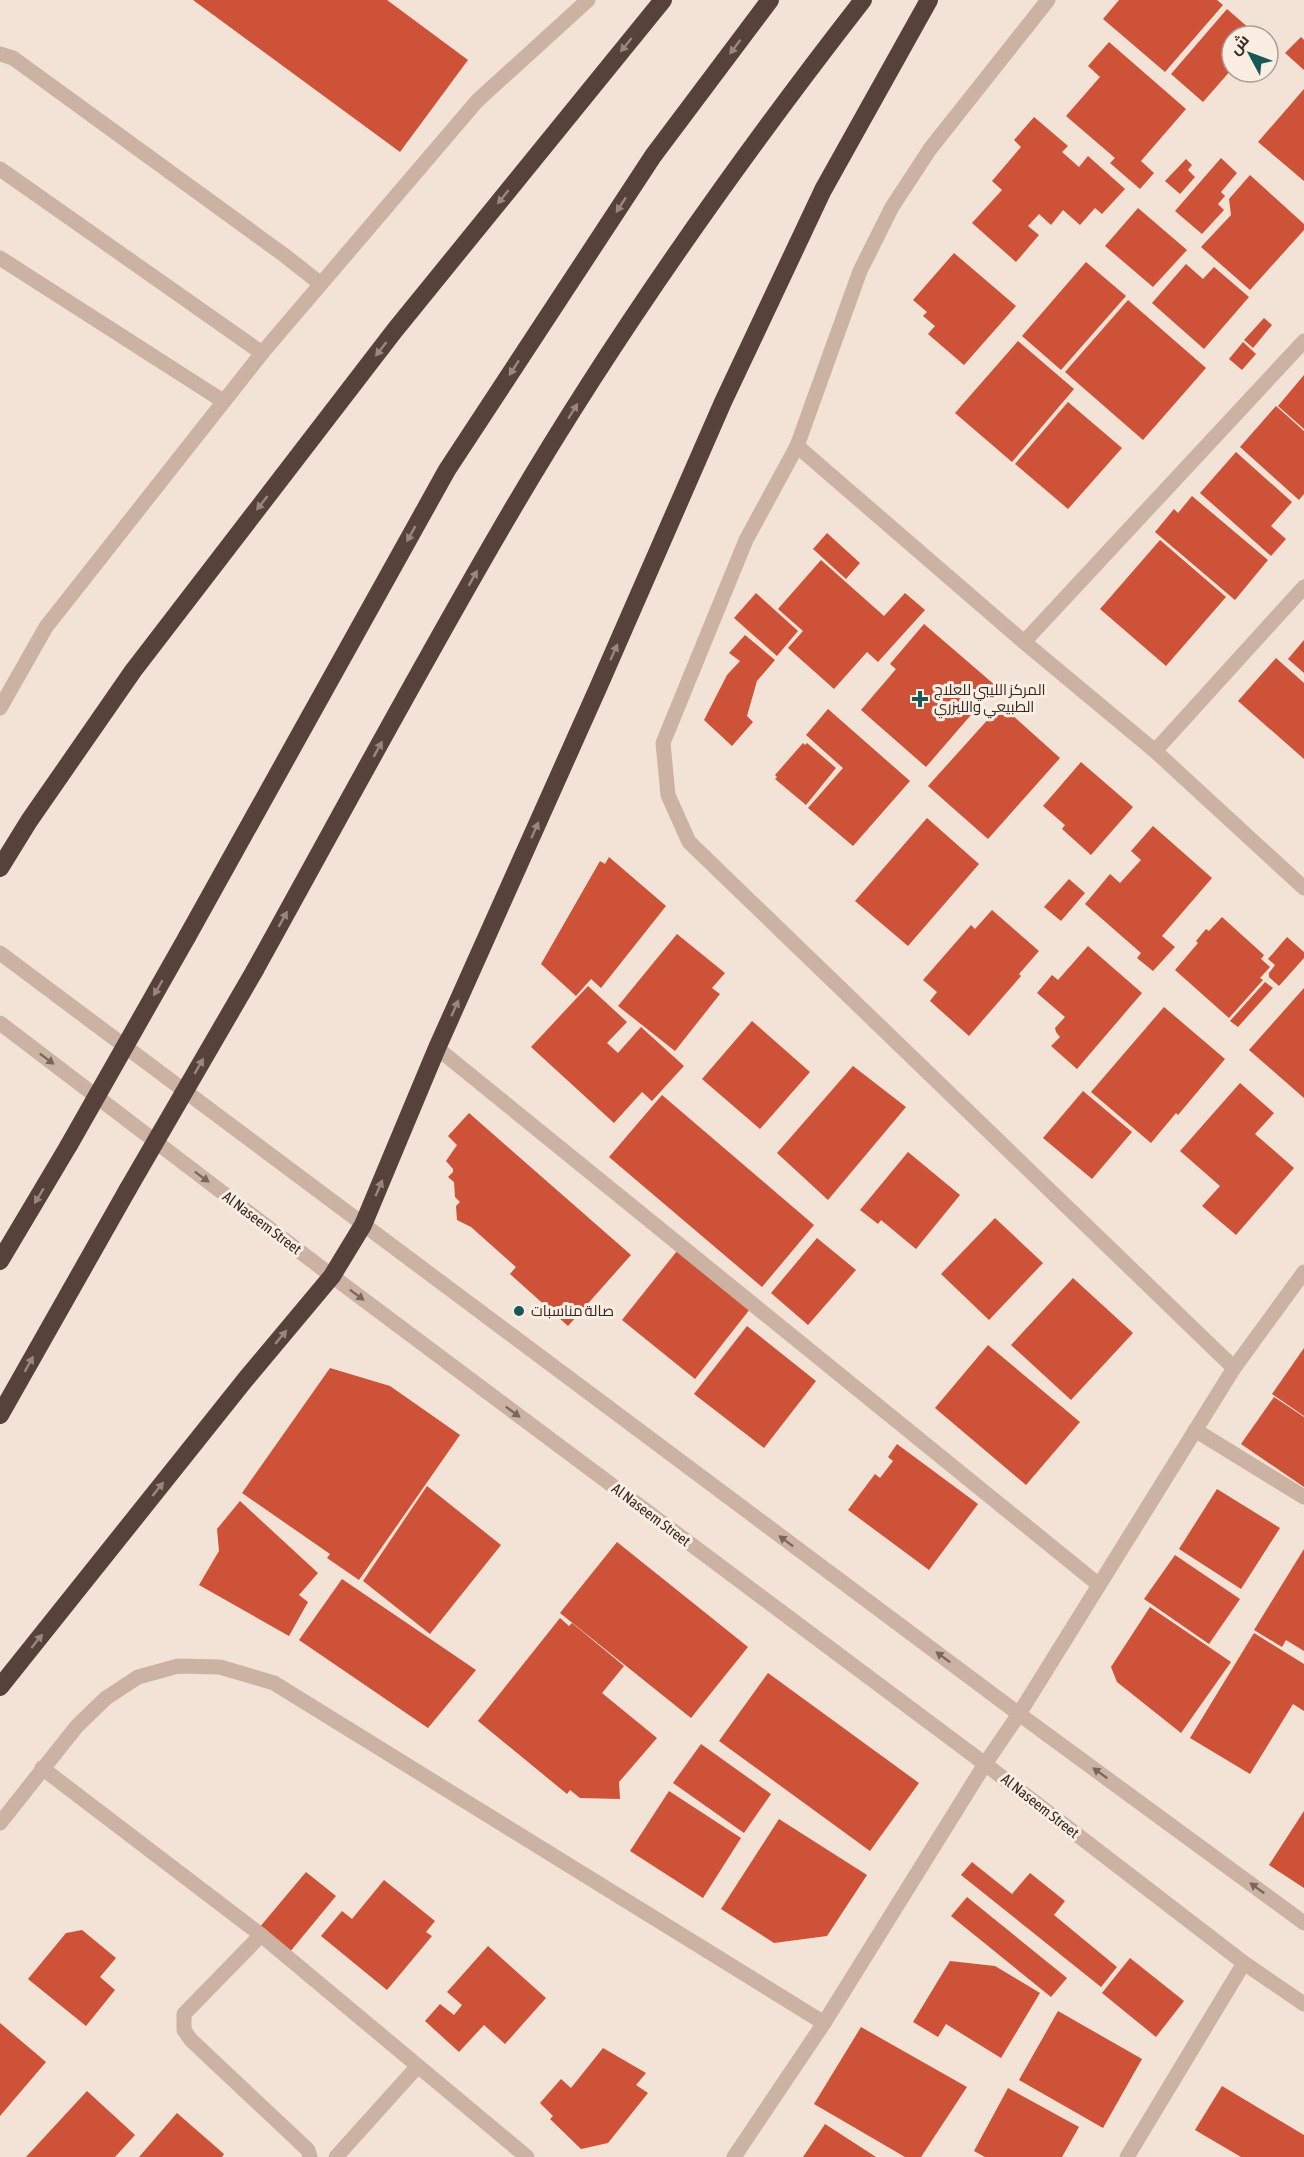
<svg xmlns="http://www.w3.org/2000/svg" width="1304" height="2157" viewBox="0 0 1304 2157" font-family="'Asap Condensed',Cairo,sans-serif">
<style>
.building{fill:#ce5238}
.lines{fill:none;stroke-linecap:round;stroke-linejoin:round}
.minor{stroke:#cbb2a2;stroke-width:15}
.highway{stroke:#56423b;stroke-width:18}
.highway-bridge{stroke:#56423b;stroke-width:18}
.oneway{fill:#98877e}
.oneway2{fill:#78675d}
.poi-dot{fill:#185958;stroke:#faeee3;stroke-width:2}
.labels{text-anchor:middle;stroke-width:6;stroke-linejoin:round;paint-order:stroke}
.poi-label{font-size:15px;fill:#352925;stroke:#faeee3;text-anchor:start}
.street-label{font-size:15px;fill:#352925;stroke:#faeee3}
</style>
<rect width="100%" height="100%" fill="#f2e3d6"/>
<!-- building -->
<g class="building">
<path d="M193,0H387L468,60L400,152Z"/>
<path d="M1119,0H1217L1223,5L1165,72L1103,19Z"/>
<path d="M1227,9L1258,36H1232V69L1203,102L1171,74Z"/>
<path d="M1301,37L1304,40V70L1285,53Z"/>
<path d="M1109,42L1186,109L1141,161L1154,173L1140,189L1110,163L1115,158L1066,116L1100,77L1088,66Z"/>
<path d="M1304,89V181L1258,142Z"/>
<path d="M1034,117L1068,146L1062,152L1079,167L1088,156L1125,189L1102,214L1095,208L1080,225L1063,210L1051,225L1039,214L1028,226L1039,235L1016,262L972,223L1002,190L992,181L1021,147L1014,140Z"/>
<path d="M1221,158L1237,173L1221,192L1225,196L1218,204L1224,210L1202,234L1175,211Z"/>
<path d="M1186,159L1192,165L1188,170L1195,177L1180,194L1165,181Z"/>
<path d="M1250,175L1304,224V230L1250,290L1201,247L1231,215L1229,199Z"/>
<path d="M1138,208L1187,250L1153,287L1105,246Z"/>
<path d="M954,253L1016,306L964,365L928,334L935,326L923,316L927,312L913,300Z"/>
<path d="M1086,262L1126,296L1061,370L1022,336Z"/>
<path d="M1186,264L1203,279L1214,267L1249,297L1204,349L1152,303Z"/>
<path d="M1128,300L1206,368L1143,440L1065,372Z"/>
<path d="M1264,318L1272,325L1253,348L1244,340Z"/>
<path d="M1018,341L1074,389L1012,462L955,413Z"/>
<path d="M1243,342L1256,354L1242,370L1229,359Z"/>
<path d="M1304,375V429L1278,406Z"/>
<path d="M1068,402L1122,448L1068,509L1015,464Z"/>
<path d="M1276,406L1304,431V494L1299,500L1240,447Z"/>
<path d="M1236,452L1292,502L1271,526L1286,539L1271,556L1200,493Z"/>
<path d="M1192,496L1268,560L1235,600L1155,532L1174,509L1178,513Z"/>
<path d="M827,533L860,563L846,579L813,549Z"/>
<path d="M1160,540L1226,597L1166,666L1100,609Z"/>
<path d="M821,560L884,616L905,593L925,610L878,662L867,652L834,689L788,648L803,631L778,609Z"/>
<path d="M756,593L798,631L777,656L734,618Z"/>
<path d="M924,624L996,686L926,767L861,710L896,669L890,664Z"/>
<path d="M745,635L775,660L757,681L747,716L753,722L732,746L704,720L727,675L740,661L729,653Z"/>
<path d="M1304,640V673L1288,659Z"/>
<path d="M1276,658L1304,683V759L1238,701Z"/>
<path d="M1001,705L1060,758L988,839L928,786Z"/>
<path d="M828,709L910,781L853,846L808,808L843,768L806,735Z"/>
<path d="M803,743L805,745L807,743L836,768L806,805L775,779L777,777L775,775Z"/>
<path d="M1081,762L1133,807L1091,855L1062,829L1065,825L1043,806Z"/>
<path d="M927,818L979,864L908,946L855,901Z"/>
<path d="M1153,826L1212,878L1162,936L1175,947L1153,971L1137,958L1141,953L1085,904L1110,874L1120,883L1141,860L1131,851Z"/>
<path d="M609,857L666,906L601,988L591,979L576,996L541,964L600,861L605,864Z"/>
<path d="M1069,879L1085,893L1061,921L1044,907Z"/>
<path d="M992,910L1039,951L1019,974L1021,976L969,1036L930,1001L937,992L923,980L971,925L975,929Z"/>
<path d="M1222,917L1264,955L1261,959L1270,967L1260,978L1263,980L1229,1018L1175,970L1198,943L1196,941L1206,929L1209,931Z"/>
<path d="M677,934L725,973L712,988L720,994L675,1051L618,1006Z"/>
<path d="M1287,937L1304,952V958L1279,986L1269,977V973L1275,965L1268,959Z"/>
<path d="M1088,946L1142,993L1077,1069L1051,1046L1060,1037L1056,1032L1055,1028L1065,1017L1037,993L1052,975L1058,980Z"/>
<path d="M1265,982L1273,988L1238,1027L1230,1021Z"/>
<path d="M588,986L627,1022L607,1043L618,1053L641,1027L684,1066L652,1101L642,1092L614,1123L531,1047Z"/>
<path d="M1304,988V1098L1249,1050Z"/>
<path d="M1164,1007L1225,1059L1178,1115L1176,1113L1151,1143L1091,1092Z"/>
<path d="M752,1021L810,1072L760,1129L702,1079Z"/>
<path d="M853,1066L906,1107L828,1200L777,1153Z"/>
<path d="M1240,1083L1274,1113L1255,1134L1294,1168L1236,1235L1202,1206L1220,1186L1180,1151Z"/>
<path d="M1083,1091L1132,1132L1092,1179L1043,1138Z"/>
<path d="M662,1095L814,1225L762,1287L609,1157Z"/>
<path d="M469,1113L631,1255L568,1326L510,1274L516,1267L471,1227L457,1220L456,1206L460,1202L455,1197L454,1182L448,1177L453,1172V1169L446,1161L457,1145L448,1136Z"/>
<path d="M908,1152L960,1195L916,1249L881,1220L878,1224L860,1210Z"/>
<path d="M995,1218L1043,1263L989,1320L941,1274Z"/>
<path d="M817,1238L856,1270L808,1325L771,1293Z"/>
<path d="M677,1251L750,1309L695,1379L622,1320Z"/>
<path d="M1073,1278L1133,1333L1071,1400L1011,1345Z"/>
<path d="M747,1326L816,1381L764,1448L694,1394Z"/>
<path d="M988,1345L1080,1422L1026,1485L935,1408Z"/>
<path d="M1304,1348V1416L1272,1394Z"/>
<path d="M330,1368L390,1386L460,1435L359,1580L327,1558L330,1554L242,1493Z"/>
<path d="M1274,1397L1304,1417V1487L1241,1444Z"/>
<path d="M897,1444L978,1504L929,1570L848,1510L875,1474L880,1478L893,1461L888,1457Z"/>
<path d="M427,1486L501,1545L430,1634L363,1581Z"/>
<path d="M1217,1489L1280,1528L1241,1589L1179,1549Z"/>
<path d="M240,1501L318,1573L299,1595L308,1602L289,1636L199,1585L219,1551L217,1529Z"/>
<path d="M617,1542L748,1647L691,1718L560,1613Z"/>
<path d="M1304,1549V1651L1286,1640L1282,1647L1254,1630Z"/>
<path d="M1175,1555L1240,1599L1209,1644L1144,1599Z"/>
<path d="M342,1579L476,1670L428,1728L299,1640Z"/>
<path d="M1150,1607L1231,1662L1181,1733L1117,1682L1111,1667Z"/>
<path d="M560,1618L569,1626L572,1623L624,1666L602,1693L657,1738L619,1782L620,1799L580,1798L570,1790L567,1794L478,1721Z"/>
<path d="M1254,1633L1304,1664V1711L1293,1704L1250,1774L1190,1738Z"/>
<path d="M768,1673L919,1783L870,1851L719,1741Z"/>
<path d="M701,1744L771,1794L744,1833L673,1783Z"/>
<path d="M669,1791L741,1838L703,1898L630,1851Z"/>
<path d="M1304,1811V1888L1269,1865Z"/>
<path d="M779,1819L867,1875L827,1936L774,1943L721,1909Z"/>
<path d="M972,1862L1012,1894L1030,1873L1065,1901L1054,1915L1117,1967L1101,1987L961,1875Z"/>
<path d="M306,1872L336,1896L289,1953L259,1928Z"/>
<path d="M384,1880L435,1921L426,1932L432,1936L387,1990L321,1936L342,1911L352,1919Z"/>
<path d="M967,1897L1067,1978L1051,1997L951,1916Z"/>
<path d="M82,1930L116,1958L100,1977L115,1990L86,2026L28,1979L66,1933Z"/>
<path d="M488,1946L546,1998L505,2044L484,2025L459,2052L425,2021L440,2004L454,2015L462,2005L447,1992Z"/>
<path d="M1130,1958L1184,2001L1156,2037L1102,1993Z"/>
<path d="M950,1961L995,1966L1040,1993L1001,2058L946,2024L938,2037L913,2022Z"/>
<path d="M1058,2011L1142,2059L1103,2128L1019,2080Z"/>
<path d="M0,2023L46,2062L0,2116Z"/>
<path d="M861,2027L967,2087L921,2157H905L814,2104Z"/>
<path d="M603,2048L646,2073L636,2085L648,2093L608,2143L581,2149L550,2119L553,2116L540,2103L561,2079L571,2088Z"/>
<path d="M1222,2086L1304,2135V2157H1241L1195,2130Z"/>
<path d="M1008,2088L1079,2127L1062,2157H985L974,2151Z"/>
<path d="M87,2091L135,2135L115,2157H26Z"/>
<path d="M177,2113L224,2154L222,2157H139Z"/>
<path d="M825,2124L876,2157H803Z"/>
</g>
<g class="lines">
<!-- minor -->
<g class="minor">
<path d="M1048,0L930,149L892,207L860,271L797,446L746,540L663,743L668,795L689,842L1234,1368"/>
<path d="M0,54L13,58L284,255L321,284"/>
<path d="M0,169L262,353"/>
<path d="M0,258L223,401"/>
<path d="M797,446L1024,642L1155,751L1304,888"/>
<path d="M1024,642L1304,341"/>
<path d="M0,708L46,627L262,353L477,101L588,0"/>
<path d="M1155,751L1304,587"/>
<path d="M0,953L1019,1714L1304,1923"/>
<path d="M0,1023L332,1276L985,1764L1244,1963L1304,2004"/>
<path d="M437,1048L1099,1585"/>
<path d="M1195,1430L1304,1497"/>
<path d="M42,1768L261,1935"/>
<path d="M0,1823L77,1726L106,1698L138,1677L178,1666L220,1667L274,1683L824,2023"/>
<path d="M310,2157L308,2150L191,2040L184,2030V2014L261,1935L527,2157"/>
<path d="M336,2157L417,2067"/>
<path d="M734,2157L824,2023L985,1764L1019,1714L1234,1368L1304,1272"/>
<path d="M1127,2157L1244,1963"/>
</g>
<!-- highway -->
<g class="highway">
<path d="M0,868L29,821L133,671L395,330L663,0"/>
<path d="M187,937L447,470L653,156L770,0"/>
<path d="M255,970C337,822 417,673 502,527C608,344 733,167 863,0"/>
<path d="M0,1261L69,1145"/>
<path d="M0,1415L128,1189"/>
<path d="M0,1687L245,1380L332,1276L363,1225L437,1048L598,688L723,402L823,190L929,0"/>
</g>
<!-- highway-bridge -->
<g class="highway-bridge">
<path d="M69,1145L187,937"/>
<path d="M128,1189L255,970"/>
</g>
</g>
<!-- one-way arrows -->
<defs><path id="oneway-solid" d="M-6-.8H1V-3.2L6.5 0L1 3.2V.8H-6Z" transform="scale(1.5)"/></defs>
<g class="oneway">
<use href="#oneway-solid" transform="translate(626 45) rotate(129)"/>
<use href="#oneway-solid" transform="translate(735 47) rotate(127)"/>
<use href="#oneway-solid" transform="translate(503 197) rotate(129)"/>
<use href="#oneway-solid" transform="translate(621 205) rotate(123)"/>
<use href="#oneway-solid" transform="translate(381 349) rotate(128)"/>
<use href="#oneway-solid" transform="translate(514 368) rotate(123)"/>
<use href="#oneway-solid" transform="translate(573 411) rotate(-58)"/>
<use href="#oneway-solid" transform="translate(262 503) rotate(128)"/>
<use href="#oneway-solid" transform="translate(411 534) rotate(119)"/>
<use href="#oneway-solid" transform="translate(473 578) rotate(-61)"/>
<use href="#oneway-solid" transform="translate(614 652) rotate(-66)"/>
<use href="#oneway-solid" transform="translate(378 749) rotate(-61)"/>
<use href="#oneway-solid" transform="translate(535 830) rotate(-66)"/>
<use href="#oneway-solid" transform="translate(283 919) rotate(-61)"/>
<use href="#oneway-solid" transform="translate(158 988) rotate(120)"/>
<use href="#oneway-solid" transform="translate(455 1008) rotate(-66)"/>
<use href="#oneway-solid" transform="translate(199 1066) rotate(-60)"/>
<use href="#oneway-solid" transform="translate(379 1188) rotate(-67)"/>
<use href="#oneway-solid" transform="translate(39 1196) rotate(121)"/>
<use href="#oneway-solid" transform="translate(281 1337) rotate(-50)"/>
<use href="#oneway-solid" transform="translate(29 1364) rotate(-61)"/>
<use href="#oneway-solid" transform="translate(158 1489) rotate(-51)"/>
<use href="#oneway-solid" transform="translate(37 1641) rotate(-51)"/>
</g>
<g class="oneway2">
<use href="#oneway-solid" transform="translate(47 1059) rotate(37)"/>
<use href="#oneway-solid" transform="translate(202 1177) rotate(37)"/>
<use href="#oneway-solid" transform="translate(357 1295) rotate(37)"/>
<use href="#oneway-solid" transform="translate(513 1412) rotate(37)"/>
<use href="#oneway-solid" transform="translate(786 1541) rotate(-143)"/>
<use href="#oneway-solid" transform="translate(943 1657) rotate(-143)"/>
<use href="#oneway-solid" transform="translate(1100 1773) rotate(-144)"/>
<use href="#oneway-solid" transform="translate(1257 1888) rotate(-144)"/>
</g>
<!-- markers -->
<g class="poi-dot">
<path d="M917 690h6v6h6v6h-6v6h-6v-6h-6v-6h6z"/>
<circle cx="519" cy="1311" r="6"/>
</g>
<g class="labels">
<!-- poi labels -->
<g class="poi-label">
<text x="934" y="695">المركز الليبي للعلاج<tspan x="934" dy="17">الطبيعي والليزري</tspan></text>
<text x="531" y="1316">صالة مناسبات</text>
</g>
<!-- street labels -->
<g class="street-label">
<text transform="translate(262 1223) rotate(37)" y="5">Al Naseem Street</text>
<text transform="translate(651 1515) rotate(37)" y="5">Al Naseem Street</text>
<text transform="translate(1040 1806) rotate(38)" y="5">Al Naseem Street</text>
</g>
</g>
<!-- north arrow -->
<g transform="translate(1250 54) rotate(311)"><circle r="28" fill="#faeee3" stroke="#ab9f97" stroke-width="1.5"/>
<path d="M0-4.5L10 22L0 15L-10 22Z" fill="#185958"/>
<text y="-9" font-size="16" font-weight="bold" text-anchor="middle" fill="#352925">ش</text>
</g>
</svg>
